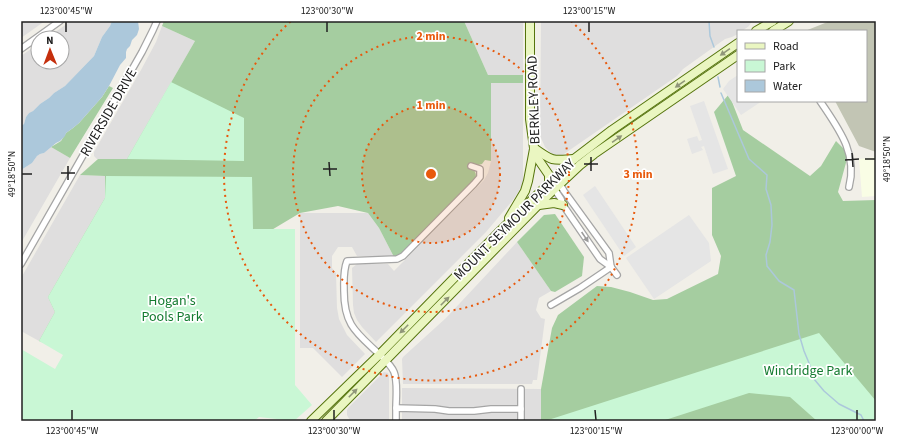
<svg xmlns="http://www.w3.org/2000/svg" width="897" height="442" viewBox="0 0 897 442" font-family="'Source Sans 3',sans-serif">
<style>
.residential{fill:#dfdede}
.education{fill:#f9fde5}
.construction{fill:#c2c5b4}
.forest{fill:#a5cda0}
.park{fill:#c9f7d5}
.parking{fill:#e5e5e5}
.water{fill:#acc8db}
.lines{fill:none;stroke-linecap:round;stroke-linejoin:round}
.stream{stroke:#acc8db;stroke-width:1.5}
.street-casing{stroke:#a5a5a5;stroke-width:8}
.secondary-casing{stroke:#55740c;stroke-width:10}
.street{stroke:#fff;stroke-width:5.5}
.secondary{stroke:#eaf6c1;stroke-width:8}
.oneway{fill:#909679}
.oneway2{fill:#9b9b9b}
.ticks{fill:none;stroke:#212121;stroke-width:1.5}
.ring{fill:none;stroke:#e8590c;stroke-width:2;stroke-dasharray:2 4}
.labels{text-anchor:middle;stroke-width:3.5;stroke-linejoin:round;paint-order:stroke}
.street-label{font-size:14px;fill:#212121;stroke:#fff}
.park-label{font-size:14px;fill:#137b2f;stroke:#fff}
.centre{fill:#e8590c;stroke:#fff;stroke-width:2}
.ring-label{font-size:12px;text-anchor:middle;font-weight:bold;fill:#e8590c;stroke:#fff;stroke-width:3.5;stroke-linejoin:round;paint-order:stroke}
.neatline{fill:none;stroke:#212121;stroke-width:1.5}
.ticks-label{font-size:10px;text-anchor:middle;fill:#212121}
</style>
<rect width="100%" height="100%" fill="#f1efe8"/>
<!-- residential -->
<g class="residential">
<path d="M21,21H45L21,38Z"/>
<path d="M71,21H112L110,26L102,37L94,56L65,86L54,93L49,98L40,104L33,111L29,113L26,117L24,124L21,126V56L38,44V62H62V38H47Z"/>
<path d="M464,21H523V75H488Z"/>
<path d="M541,21H752L749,26L742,31H738V34L732,37L725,39L683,69L677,76L561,156H554L545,147L541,138L540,133Z"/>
<path d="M162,26L195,41L127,159H97L94,156V152L141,70L156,42Z"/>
<path d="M491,83H523V183L520,189L513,200L486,232L376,342L362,327L357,320L354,313L353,305L352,268L357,264H388L394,271L484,180L488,173L491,161Z"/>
<path d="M51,147L70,158L21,243V170L32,163L37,156L40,154L44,153Z"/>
<path d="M80,175L106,176L105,198L48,297L55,312L39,341L21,331V278Z"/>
<path d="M300,213H368L379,228L394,257L357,256L352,247H338L332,256V268L336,273L337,308L339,319L347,335L365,354L342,377L313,348H300Z"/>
<path d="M517,242L551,291L539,298L536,310L541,318L545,319L537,380H533L532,384H403L402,359L403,357L446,318Z"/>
<path d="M384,372L388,373L389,376V420L353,421L350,420L348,417L347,415V410L348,408Z"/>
<path d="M402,388L541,389V421H402Z"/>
</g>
<!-- education -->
<path class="education" d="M876,157V196L862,197L859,159Z"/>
<!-- construction -->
<path class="construction" d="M830,21H876V152L859,146L835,101H866V31H805Z"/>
<!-- forest -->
<g class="forest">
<path d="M164,21H464L488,75H523V83H491V161L485,160L482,164L474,166C473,171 473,167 475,172C478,178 473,181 469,186L405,251L398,256L394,257L379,228L368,213L338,206L300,213L67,352L39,341L55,312L48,297L105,198V176L80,175L98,159H127L195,41L162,26Z"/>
<path d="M109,86L113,88L70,158L51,147L61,141L66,133L73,128L79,123L102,97Z"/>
<path d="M729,94L743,130L810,176L821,166L836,141L845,150L847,159L838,192L843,201L876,200V421H541V389L552,328L558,315L597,286L611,287L630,292L653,300L667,299L718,274L721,256L712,235V188L736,176L714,112Z"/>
<path d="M555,214L584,257L582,276L555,292L551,291L517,242L544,215Z"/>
</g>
<!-- park -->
<g class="park">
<path d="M171,82L244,118V161L127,159Z"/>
<path d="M106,176L252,177L253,229H295V385L312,405L294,421L259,417L254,421H21V349L55,369L63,355L39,341L55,312L48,297L105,198Z"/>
<path d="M819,333L876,401V421H817L790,397L749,393L662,421H545Z"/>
</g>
<!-- parking -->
<g class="parking">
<path d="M738,75V101H762L741,115L723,89L729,81Z"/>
<path d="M704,101L728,169L713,174L704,146L701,147L703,150L692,154L687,139L697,136L699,141L702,140L690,106Z"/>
<path d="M595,186L636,247L624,256L583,195Z"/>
<path d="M689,215L709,243L711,261L654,299L626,258Z"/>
</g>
<!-- water -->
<path class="water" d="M112,21H138L139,29L137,35L132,40L130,46L127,49L126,52V58L120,65L109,86L102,97L79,123L73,128L66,133L65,136L60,141L56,143L44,153L40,154L37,156L32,163L21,170V126L24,124L26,117L29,113L33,111L40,104L49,98L54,93L65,86L94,56L102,37L110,26Z"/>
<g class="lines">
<!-- stream -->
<g class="stream">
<path d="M709,21L710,36L714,47"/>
<path d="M718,77L720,87"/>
<path d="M721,93L749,159L767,175L766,189L771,205L772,225L770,242L766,255L767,266L779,281L794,290L799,334L804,351L809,363L814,379L824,391L839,404L861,415L864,421"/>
</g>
<defs>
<g id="street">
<path d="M21,49L60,21"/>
<path d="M820,101C838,128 858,153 849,187"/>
<path d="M558,181L564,191L609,253L611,267"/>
<path d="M553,187L561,199L563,205L600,259L611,267L617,275"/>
<path d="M21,264L142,52L153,30L157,21"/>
<path d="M551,305L580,288L611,267"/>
<path d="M521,389V421"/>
<path d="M396,408C396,397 398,382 394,372C391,365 385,360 380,355C357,333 344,326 344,291C344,281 343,271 347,261L397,259L403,256L474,184L480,177V169L471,166"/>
<path d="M396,421V408L435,409L449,411H474L491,409H521"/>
</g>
<g id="secondary">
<path d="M530,21V119L534,148L536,156L549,175V182"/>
<path d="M756,31L773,21"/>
<path d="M773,31L789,21"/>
<path d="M534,148C552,161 552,161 574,159"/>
<path d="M539,205L554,203L563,205"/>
<path d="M509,218L525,191L528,181L534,149"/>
<path d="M311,421L379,355L500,231L574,159L612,130L738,43"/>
<path d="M326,421L548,195L580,165L594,154L738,55"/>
</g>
</defs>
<!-- street casing -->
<use href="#street" class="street-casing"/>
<!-- secondary casing -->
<use href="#secondary" class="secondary-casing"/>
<!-- street -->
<use href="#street" class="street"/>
<!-- secondary -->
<use href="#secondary" class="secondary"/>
</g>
<!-- one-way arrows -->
<defs><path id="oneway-solid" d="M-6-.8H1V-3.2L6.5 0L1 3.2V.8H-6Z"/></defs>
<g class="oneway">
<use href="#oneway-solid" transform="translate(725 52) rotate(145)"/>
<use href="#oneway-solid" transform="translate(680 84) rotate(145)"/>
<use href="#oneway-solid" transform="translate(617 139) rotate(-35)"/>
<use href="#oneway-solid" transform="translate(445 301) rotate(-45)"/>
<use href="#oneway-solid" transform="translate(404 329) rotate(135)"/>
<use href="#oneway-solid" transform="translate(353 393) rotate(-45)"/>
</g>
<use class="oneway2" href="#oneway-solid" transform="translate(585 237) rotate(56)"/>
<!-- ticks -->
<path class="ticks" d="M66,22V32M327,22V32M589,22V32M852,153L853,167M591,157V171M865,159H875M845,160L859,159M329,162L330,176M584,164H598M68,166V180M323,169H337M61,173H75M22,174H32M72,410V420M334,410V420M595,410L596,420M857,410V420"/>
<!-- distance rings -->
<circle cx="431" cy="174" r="69" fill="#e8590c" fill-opacity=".12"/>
<g class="ring">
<circle cx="431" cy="174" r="69"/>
<circle cx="431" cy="174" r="138"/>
<path d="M571 21A207 207 0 1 1 291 21"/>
</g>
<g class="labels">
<!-- street labels -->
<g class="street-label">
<text transform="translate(533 100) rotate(-92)" y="5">BERKLEY ROAD</text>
<text transform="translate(108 112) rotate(-60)" y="5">RIVERSIDE DRIVE</text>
<text transform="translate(514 219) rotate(-45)" y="5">MOUNT SEYMOUR PARKWAY</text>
</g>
<!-- park labels -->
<g class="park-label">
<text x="172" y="305">Hogan's<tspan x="172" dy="16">Pools Park</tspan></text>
<text x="808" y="375">Windridge Park</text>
</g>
</g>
<circle cx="431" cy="174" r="6" class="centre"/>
<g class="ring-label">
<text x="431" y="40">2 min</text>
<text x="431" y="109">1 min</text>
<text x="638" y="178">3 min</text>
</g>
<!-- border -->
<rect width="897" height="442" fill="none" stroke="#ffffff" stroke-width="44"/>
<!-- legend -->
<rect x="737" y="30" width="130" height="72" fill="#ffffff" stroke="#a6a6a6"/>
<rect x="745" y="43" width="20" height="6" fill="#eaf6c1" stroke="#a6a6a6"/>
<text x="773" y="50" font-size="12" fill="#212121">Road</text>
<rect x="745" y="60" width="20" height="12" fill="#c9f7d5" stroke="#a6a6a6"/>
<text x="773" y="70" font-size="12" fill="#212121">Park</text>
<rect x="745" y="80" width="20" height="12" fill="#acc8db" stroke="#a6a6a6"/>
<text x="773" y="90" font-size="12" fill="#212121">Water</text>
<!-- north arrow -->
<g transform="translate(50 50) rotate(359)"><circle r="19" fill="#ffffff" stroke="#a6a6a6"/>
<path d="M0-3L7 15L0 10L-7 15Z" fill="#c52f0d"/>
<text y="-6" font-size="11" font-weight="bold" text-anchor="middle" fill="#212121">N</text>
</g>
<rect x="22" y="22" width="853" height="398" class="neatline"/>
<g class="ticks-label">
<text x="66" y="14">123°00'45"W</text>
<text x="327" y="14">123°00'30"W</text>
<text x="589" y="14">123°00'15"W</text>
<text transform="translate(886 159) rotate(-90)" y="4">49°18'50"N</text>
<text transform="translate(11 174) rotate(-90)" y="4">49°18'50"N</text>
<text x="72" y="434">123°00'45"W</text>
<text x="334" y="434">123°00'30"W</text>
<text x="596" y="434">123°00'15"W</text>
<text x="857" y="434">123°00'00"W</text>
</g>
</svg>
